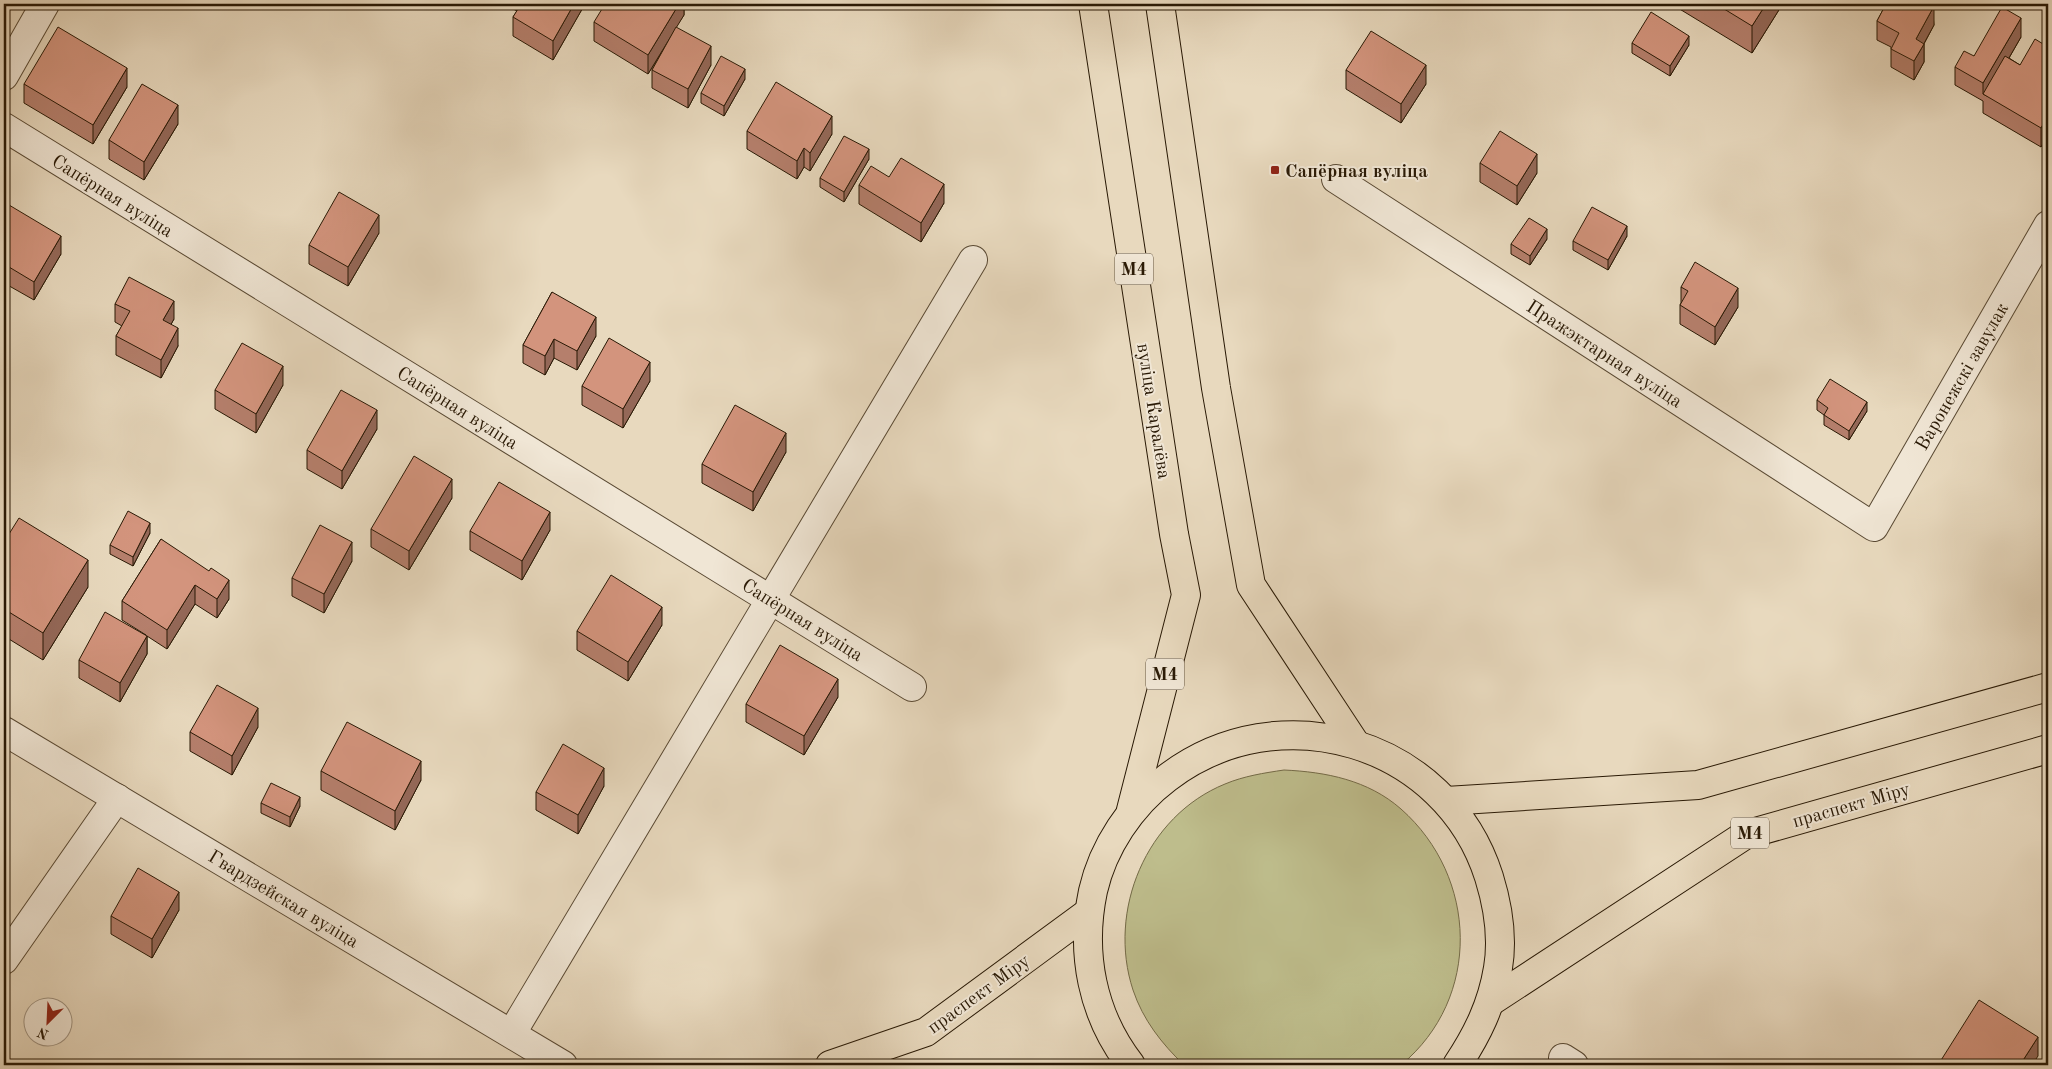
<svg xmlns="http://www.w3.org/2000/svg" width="2052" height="1069" viewBox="0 0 2052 1069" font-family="'Old Standard TT',serif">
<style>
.green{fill:#bebd8c;stroke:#746b48}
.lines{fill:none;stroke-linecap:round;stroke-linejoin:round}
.minor-casing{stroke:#594933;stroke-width:30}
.primary-casing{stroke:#291905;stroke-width:30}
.minor{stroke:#f0e6d5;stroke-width:28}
.primary{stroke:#e8d9be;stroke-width:28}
.wall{fill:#b57f6c;stroke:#291905}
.shaded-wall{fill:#946858;stroke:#291905}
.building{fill:#d3947d;stroke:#291905}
.poi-dot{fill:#8f2418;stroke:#f0e6d5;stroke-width:2}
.labels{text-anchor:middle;stroke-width:4;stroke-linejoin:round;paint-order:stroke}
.shield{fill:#f0e6d5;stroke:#655643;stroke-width:1}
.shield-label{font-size:18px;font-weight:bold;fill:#291905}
.poi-label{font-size:19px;font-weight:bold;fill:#291905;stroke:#f0e6d5;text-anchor:start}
.street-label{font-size:19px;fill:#291905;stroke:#f0e6d5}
</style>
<rect width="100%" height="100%" fill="#e8d9be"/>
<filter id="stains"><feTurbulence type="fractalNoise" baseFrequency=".004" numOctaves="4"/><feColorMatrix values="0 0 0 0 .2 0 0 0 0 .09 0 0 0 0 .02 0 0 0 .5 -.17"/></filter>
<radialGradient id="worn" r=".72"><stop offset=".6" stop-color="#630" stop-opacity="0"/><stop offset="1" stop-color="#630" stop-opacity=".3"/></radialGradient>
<!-- green -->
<path class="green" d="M1284,770C1326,772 1368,780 1401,809C1478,877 1482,998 1401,1065H1184C1162,1044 1143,1020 1133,990C1107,911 1146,816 1225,784C1244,776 1264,773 1284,770Z"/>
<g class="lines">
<defs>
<g id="minor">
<path d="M4,76L45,4"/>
<path d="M4,127L912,687"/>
<path d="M1336,179L1874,527L2048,225"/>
<path d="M4,731L563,1065"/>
<path d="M4,960L117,798"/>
<path d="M512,1033L973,260"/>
<path d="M1563,1058L1574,1065"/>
</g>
<g id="primary">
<path d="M1093,4L1174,534L1186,595L1131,810"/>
<path d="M1160,4L1216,388L1251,585L1355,743"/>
<path d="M1446,801L1698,785L2048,687"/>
<path d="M1490,1002L1745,835L2048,749"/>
<path d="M830,1065L926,1032L1089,912"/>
<path d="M1131,1065C1092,1015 1080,953 1093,891C1103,847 1131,805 1167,778C1279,692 1446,741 1489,877C1498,906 1503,938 1498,968C1492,1005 1477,1035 1457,1065"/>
</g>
</defs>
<!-- minor casing -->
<use href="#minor" class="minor-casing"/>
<!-- primary casing -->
<use href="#primary" class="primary-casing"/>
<!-- minor -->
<use href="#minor" class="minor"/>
<!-- primary -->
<use href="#primary" class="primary"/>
</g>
<!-- wall -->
<g class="wall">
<path d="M504,4H585L553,60L513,36V17L517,11Z"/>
<path d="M684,4V15L676,27L711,65L688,108L652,88V70L667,44L648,74L594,41V22Z"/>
<path d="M1673,4H1782V5L1752,53L1673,5Z"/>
<path d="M1886,4H1933L1932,5L1934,25L1924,44V62L1914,80L1891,67V47L1877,40V21Z"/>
<path d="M2021,37L2009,58L2020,65L2048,47V134L2041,147L1983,113V101L1955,85V67L1974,56Z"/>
<path d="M1632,43L1689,45L1670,76L1632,53Z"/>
<path d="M1346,70L1426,84L1401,123L1346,89Z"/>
<path d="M745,79L724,116L701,103V93Z"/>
<path d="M24,84L127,87L93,144L24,103Z"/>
<path d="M178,124L144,180L109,159V140Z"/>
<path d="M747,131L832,134L810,171L804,167L797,179L747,149Z"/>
<path d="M869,159L844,202L820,187V178Z"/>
<path d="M1480,163L1537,173L1517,205L1480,182Z"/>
<path d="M889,177L944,203L921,242L859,204V185Z"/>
<path d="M4,202L61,254L34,300L4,283Z"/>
<path d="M379,233L348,286L309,264V245Z"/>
<path d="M1627,236L1608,270L1573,250V241Z"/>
<path d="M1547,239L1530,265L1511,254V244Z"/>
<path d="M1681,287L1738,307L1715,345L1680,324V305L1681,303Z"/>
<path d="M552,292L596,336L577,370L554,358L545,375L523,363V345Z"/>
<path d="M115,304L174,319L171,324L178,346L161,378L116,355V336L122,326L115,322Z"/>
<path d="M650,381L623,428L582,405V386Z"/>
<path d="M283,385L256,433L215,409V390Z"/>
<path d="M1817,400L1867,411L1849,440L1824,425V415L1817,410Z"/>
<path d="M377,429L342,489L307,469V450Z"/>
<path d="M786,452L753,511L702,483V464Z"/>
<path d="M452,498L409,570L371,547V529Z"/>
<path d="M550,530L522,580L470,550V531Z"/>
<path d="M150,533L133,566L110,554V545Z"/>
<path d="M161,539L229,599L217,618L195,604L167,649L147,636V654L120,702L79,678V660L146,635L122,620V601Z"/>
<path d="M4,542L88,587L43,660L4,636Z"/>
<path d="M352,561L324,613L292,596V578Z"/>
<path d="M662,625L628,681L577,650V631Z"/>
<path d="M838,697L804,755L746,722V704Z"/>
<path d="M258,727L232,775L190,751V732Z"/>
<path d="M321,771L421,780L395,830L321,790Z"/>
<path d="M604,786L578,834L536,810V792Z"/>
<path d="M261,803L300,806L290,827L261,813Z"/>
<path d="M179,910L152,958L111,934V916Z"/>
</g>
<!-- shaded-wall -->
<g class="shaded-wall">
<path d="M574,4H585L553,60V41Z"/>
<path d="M679,4H684V15L648,74V55Z"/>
<path d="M1766,4H1782V5L1752,53V26Z"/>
<path d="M1934,6V25L1916,58V39Z"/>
<path d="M2021,18V37L1987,96L1983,94V83Z"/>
<path d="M1689,36V45L1670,76V66Z"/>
<path d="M1924,44V62L1914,80V61Z"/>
<path d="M711,46V65L688,108V89Z"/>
<path d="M1426,65V84L1401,123V104Z"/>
<path d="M127,68V87L93,144V125Z"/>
<path d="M745,69V79L724,116V106Z"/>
<path d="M178,105V124L144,180V162Z"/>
<path d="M2048,115V134L2041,147V128Z"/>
<path d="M832,116V134L810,171V153Z"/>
<path d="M804,148V167L797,179V161Z"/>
<path d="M869,149V159L844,202V192Z"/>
<path d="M1537,154V173L1517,205V186Z"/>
<path d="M944,184V203L921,242V223Z"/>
<path d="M379,215V233L348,286V267Z"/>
<path d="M1627,226V236L1608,270V260Z"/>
<path d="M1547,229V239L1530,265V256Z"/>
<path d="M61,236V254L34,300V282Z"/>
<path d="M1738,288V307L1715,345V327Z"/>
<path d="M174,301V319L163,339V320Z"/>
<path d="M596,317V336L577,370V351Z"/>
<path d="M178,328V346L161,378V360Z"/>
<path d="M554,339V358L545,375V356Z"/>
<path d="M650,362V381L623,428V409Z"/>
<path d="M283,366V385L256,433V414Z"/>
<path d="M1867,402V411L1849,440V431Z"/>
<path d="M377,410V429L342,489V471Z"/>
<path d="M786,433V452L753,511V492Z"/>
<path d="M6,471V481L4,485V475Z"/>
<path d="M452,479V498L409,570V551Z"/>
<path d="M550,512V530L522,580V561Z"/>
<path d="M150,523V533L133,566V557Z"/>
<path d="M352,542V561L324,613V594Z"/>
<path d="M88,560V587L43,660V633Z"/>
<path d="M229,580V599L217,618V599Z"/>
<path d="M195,585V604L167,649V630Z"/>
<path d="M662,607V625L628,681V662Z"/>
<path d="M147,636V654L120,702V683Z"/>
<path d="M838,679V697L804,755V736Z"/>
<path d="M258,708V727L232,775V756Z"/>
<path d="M421,761V780L395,830V811Z"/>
<path d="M604,768V786L578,834V815Z"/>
<path d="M300,797V806L290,827V817Z"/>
<path d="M179,892V910L152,958V939Z"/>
<path d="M2038,1037V1056L2032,1065H2020Z"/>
</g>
<!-- building -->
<g class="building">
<path d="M521,4H574L553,41L513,17Z"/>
<path d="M605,4H679L648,55L594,22Z"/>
<path d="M1716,4H1766L1752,26Z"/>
<path d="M1886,4H1930L1934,6L1916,39L1924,44L1914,61L1891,49L1899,33L1877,21Z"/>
<path d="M2002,7L2021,18L1983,83L1955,67L1964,51L1974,56Z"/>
<path d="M1651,12L1689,36L1670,66L1632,43Z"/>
<path d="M58,27L127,68L93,125L24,84Z"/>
<path d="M676,27L711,46L688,89L652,70Z"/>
<path d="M1371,31L1426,65L1401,104L1346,70Z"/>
<path d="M2035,39L2048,47V115L2041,128L1983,94L2005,56L2020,65Z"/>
<path d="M721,56L745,69L724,106L701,93Z"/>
<path d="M776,82L832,116L810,153L804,148L797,161L747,131Z"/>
<path d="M142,84L178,105L144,162L109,140Z"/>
<path d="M1500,131L1537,154L1517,186L1480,163Z"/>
<path d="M844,136L869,149L844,192L820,178Z"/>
<path d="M901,158L944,184L921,223L859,185L871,166L889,177Z"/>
<path d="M339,192L379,215L348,267L309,245Z"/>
<path d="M4,202L61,236L34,282L4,264Z"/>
<path d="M1592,207L1627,226L1608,260L1573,241Z"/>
<path d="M1529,218L1547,229L1530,256L1511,244Z"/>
<path d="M1695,262L1738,288L1715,327L1680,305L1688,291L1681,287Z"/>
<path d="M129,277L174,301L163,320L178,328L161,360L116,336L130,311L115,304Z"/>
<path d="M552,292L596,317L577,351L554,339L545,356L523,345Z"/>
<path d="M609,338L650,362L623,409L582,386Z"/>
<path d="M242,343L283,366L256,414L215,390Z"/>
<path d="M1830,379L1867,402L1849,431L1824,415L1828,408L1817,400Z"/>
<path d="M341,390L377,410L342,471L307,450Z"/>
<path d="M735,405L786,433L753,492L702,464Z"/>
<path d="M414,456L452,479L409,551L371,529Z"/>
<path d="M499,482L550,512L522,561L470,531Z"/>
<path d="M128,511L150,523L133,557L110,545Z"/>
<path d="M19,518L88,560L43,633L4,609V542Z"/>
<path d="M320,525L352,542L324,594L292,578Z"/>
<path d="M161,539L209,571L211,568L229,580L217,599L195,585L167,630L122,601Z"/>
<path d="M611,575L662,607L628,662L577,631Z"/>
<path d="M105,612L147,636L120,683L79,660Z"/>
<path d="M780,645L838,679L804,736L746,704Z"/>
<path d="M217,685L258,708L232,756L190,732Z"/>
<path d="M347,722L421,761L395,811L321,771Z"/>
<path d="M563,744L604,768L578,815L536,792Z"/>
<path d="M271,783L300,797L290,817L261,803Z"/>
<path d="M138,868L179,892L152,939L111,916Z"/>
<path d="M1979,1000L2038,1037L2020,1065H1938Z"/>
</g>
<!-- markers -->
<rect class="poi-dot" x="1270" y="165" width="10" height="10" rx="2.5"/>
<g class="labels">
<!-- shield labels -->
<g class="shield">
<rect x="1115" y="253.5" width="38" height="31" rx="4"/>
<rect x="1146" y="658.5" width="38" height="31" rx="4"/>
<rect x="1731" y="817.5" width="38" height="31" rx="4"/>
</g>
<g class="shield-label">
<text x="1134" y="275">М4</text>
<text x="1165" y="680">М4</text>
<text x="1750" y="839">М4</text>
</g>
<!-- poi labels -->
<g class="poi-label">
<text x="1285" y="177">Сапёрная вуліца</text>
</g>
<!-- street labels -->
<g class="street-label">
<text transform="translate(113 195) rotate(32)" y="7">Сапёрная вуліца</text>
<text transform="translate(1605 353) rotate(33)" y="7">Пражэктарная вуліца</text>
<text transform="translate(1961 376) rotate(-60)" y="7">Варонежскі завулак</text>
<text transform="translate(458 407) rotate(32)" y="7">Сапёрная вуліца</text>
<text transform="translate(1155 411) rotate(81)" y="7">вуліца Каралёва</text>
<text transform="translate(803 619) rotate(32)" y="7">Сапёрная вуліца</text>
<text transform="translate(1851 804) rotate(-16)" y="7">праспект Міру</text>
<text transform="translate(284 898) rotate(31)" y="7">Гвардзейская вуліца</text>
<text transform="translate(978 993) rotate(-36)" y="7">праспект Міру</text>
</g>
</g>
<!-- margin -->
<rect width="2052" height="1069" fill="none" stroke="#e8d9be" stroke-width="20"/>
<rect x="5" y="5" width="2042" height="1059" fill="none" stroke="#291905" stroke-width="2.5"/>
<rect x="10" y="10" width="2032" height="1049" fill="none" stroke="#291905"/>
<!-- north arrow -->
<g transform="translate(48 1022) rotate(204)"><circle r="24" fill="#f0e6d5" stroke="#a09482"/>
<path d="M0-4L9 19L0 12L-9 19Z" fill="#8f2418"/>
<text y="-8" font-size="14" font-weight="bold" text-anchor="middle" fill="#291905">N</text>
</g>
<rect width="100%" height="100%" filter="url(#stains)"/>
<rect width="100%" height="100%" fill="url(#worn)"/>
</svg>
